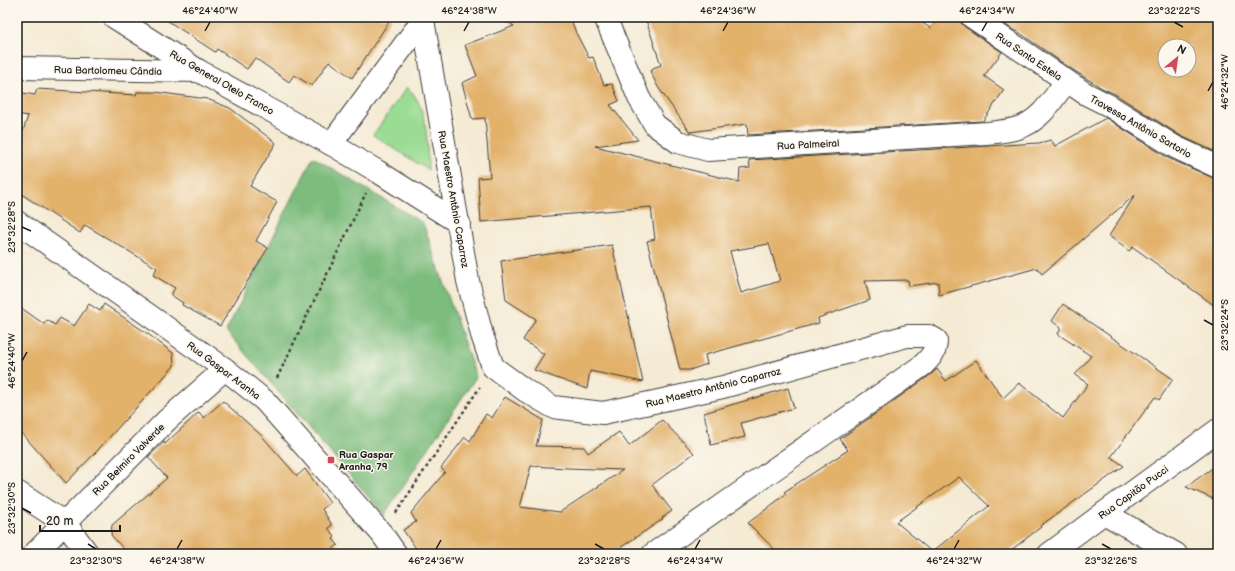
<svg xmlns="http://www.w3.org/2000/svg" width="1235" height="571" viewBox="0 0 1235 571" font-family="'Balsamiq Sans',sans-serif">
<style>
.green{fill:#9adc93;stroke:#5b7c58}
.forest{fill:#7bbc7d;stroke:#4c6c4c}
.building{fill:#e2b16b;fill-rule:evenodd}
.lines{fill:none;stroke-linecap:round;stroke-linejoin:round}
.minor-casing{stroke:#3d3b38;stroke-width:24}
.major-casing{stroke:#3d3b38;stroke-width:24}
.path{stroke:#3d3b38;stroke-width:2.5;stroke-dasharray:3 3;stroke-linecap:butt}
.minor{stroke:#fff;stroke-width:22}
.major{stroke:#fff;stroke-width:22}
.ticks{fill:none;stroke:#1c1c1c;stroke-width:1.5}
.poi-dot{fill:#d1495b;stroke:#fbf7ec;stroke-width:1.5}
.labels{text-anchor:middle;stroke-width:3;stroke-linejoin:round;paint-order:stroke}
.street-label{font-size:10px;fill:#1c1c1c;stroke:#fbf7ec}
.poi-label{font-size:10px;font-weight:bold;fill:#1c1c1c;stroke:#fbf7ec;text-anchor:start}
.neatline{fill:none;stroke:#1c1c1c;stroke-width:1.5}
.ticks-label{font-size:10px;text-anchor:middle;fill:#1c1c1c}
</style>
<rect width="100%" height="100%" fill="#fbf7ec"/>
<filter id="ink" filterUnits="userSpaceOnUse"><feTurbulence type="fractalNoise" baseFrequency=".025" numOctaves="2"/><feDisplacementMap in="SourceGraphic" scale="8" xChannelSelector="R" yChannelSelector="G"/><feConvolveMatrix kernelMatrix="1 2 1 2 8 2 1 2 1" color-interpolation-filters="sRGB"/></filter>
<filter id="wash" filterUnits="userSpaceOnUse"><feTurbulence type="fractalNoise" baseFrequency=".012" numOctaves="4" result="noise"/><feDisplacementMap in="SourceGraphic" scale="16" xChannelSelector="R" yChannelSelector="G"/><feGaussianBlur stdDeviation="0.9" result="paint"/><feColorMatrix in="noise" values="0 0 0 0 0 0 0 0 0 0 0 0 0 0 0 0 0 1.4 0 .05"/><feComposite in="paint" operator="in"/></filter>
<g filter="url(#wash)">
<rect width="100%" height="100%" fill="#f5ebd5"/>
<!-- green -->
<path class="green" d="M407,87C429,107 427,143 428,170L373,135Z"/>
<!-- forest -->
<path class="forest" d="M313,157L423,223L476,377L384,515L226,331Z"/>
<g id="blocks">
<!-- building -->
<g class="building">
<path d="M162,17H392L352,78L329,61L312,86L294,75L289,82L255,58L247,69L217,49L215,52Z"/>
<path d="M501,17H570L576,33L589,58L593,57L604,85L612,84L619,101L610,105L638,140L595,146L739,182L740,169L750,168L749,160L1039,143L1051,140L1055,146L1106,118L1168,158L1213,178L1218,179V308L1133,247L1129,251L1109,236L1135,195L1042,274L1037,268L939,295L938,282L909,286L908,280L865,281L870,300L818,318L819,323L705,355L707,364L690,370H680L647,241L655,239L651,207L481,222L478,178L490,177L485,118L472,119L462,83L477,76L465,45L514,26ZM769,244L780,281L741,293L730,251Z"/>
<path d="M645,17H914L930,28L942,17H960L961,23L965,27L1002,52L984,76L1004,90L983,121L748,135L747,124L690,132L658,87L650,71L653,70V68L661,65Z"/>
<path d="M994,17H1218V153L1181,136L1115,94L1102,88L1070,68L1017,31L1016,32ZM1165,46H1189V70H1165Z"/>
<path d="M37,89L136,95L137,92H155L207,99L230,108L276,143L250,186L277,202L256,241L268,248L220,326L182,305L183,303L171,295L175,288L153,275L157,268L85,225L80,233L17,191V149L28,116L17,114V92L35,95Z"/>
<path d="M612,245L643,382L590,371L587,389L534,370L544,354L523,340L536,319L506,300L501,261Z"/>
<path d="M89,304L100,311L104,304L148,334L173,353L174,366L97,451L66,483L17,428V305L44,324L47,320L55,325L60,318L74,326Z"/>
<path d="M1063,304L1173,379L1159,400L1155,397L1111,457L1124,466L1040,526L1041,527L1006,554H780L766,541L748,523L786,494L784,492L848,450L840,439L930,375L937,369L946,381L976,360L1003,398L1019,383L1063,418L1088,384L1075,375L1091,356L1058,334L1061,328L1052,321ZM959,477L989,506L932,552L896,522Z"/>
<path d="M788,388L794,408L741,423L745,437L711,445L704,413Z"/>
<path d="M505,397L543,420L536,446L584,447L588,453L619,432L629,446L662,420L694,453L652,485L672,511L662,518L663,519L611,554H420L403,530L416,522L411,513L445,472L441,468L465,437L470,441L486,414L492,418ZM531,466L567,468L623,470L560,512L520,507Z"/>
<path d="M223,401L262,436L297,476L305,469L330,503L322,509L332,525L328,528L335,537L333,539L338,545L326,554H128L111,535L112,525L167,478L148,457L164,442L165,444L199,412L204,418Z"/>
<path d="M1218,464V501L1186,487Z"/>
</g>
</g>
</g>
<g filter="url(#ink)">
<use href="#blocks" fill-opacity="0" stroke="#3d3b38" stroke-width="1"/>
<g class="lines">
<defs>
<g id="minor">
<path d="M114,17L199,71L331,144L377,171L459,223"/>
<path d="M605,17L639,98L655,125L678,142L708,150L987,133C997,132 1008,131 1018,128C1041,121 1053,99 1066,81"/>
<path d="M972,17L1086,94L1108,105L1175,147L1218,167"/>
<path d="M423,20L468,281L482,335L493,367L526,391L553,407L603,413L723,387L907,336H929L936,340C936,352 931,357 923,365L653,554"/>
<path d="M17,68L199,71"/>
<path d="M331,144L425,17"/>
<path d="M17,222L225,369L265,401L382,534L396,554"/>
<path d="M17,492L65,523L88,554"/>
<path d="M1104,513L1176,554"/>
<path d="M34,554L167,420L225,369"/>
</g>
<path id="major" d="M1049,554L1104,513L1218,430"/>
</defs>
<!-- minor casing -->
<use href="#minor" class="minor-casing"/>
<!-- major casing -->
<use href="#major" class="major-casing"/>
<!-- path -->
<g class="path">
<path d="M277,378L366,193"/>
<path d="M396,513L480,387"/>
</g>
<!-- minor -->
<use href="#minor" class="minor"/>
<!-- major -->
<use href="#major" class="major"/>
</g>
</g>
<!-- ticks -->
<path class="ticks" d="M1174,22L1183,27M205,31L210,22M464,31L469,22M723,31L728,22M982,31L987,22M1208,91L1213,82M22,227L31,231M1204,320L1213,325M22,361L27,352M22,508L31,513M88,544L96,549M595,544L604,549M1102,544L1111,549M177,549L182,540M436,549L441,540M695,549L700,540M954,549L959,540"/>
<!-- markers -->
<rect class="poi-dot" x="327" y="456" width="8" height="8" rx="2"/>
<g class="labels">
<!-- street labels -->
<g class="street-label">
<text transform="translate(1029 56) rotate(34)" y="4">Rua Santa Estela</text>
<text transform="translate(108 70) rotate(1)" y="4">Rua Bartolomeu Cândia</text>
<text transform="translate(222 82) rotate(30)" y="4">Rua General Otelo Franco</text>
<text transform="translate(1141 126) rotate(30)" y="4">Travessa Antônio Sartorio</text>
<text transform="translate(808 144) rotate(-3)" y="4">Rua Palmeiral</text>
<text transform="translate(454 199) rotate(80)" y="4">Rua Maestro Antônio Caparroz</text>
<text transform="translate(224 370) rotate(37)" y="4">Rua Gaspar Aranha</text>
<text transform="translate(713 387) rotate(-14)" y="4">Rua Maestro Antônio Caparroz</text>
<text transform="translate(128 459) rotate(-45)" y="4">Rua Belmiro Valverde</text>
<text transform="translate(1133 492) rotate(-36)" y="4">Rua Capitão Pucci</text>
</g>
<!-- poi labels -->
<g class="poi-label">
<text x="339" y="458">Rua Gaspar<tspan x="339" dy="12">Aranha, 79</tspan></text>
</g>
</g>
<!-- margin -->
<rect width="1235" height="571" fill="none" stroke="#fbf7ec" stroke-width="44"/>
<!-- north arrow -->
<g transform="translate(1177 58) rotate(29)"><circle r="19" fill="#fbf7ec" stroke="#a29f99"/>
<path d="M0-3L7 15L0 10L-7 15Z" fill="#d1495b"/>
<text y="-6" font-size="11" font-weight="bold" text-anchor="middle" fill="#1c1c1c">N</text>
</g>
<!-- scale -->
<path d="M40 525v6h80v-6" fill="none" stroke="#1c1c1c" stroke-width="2"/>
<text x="46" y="525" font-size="12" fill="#1c1c1c" stroke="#fbf7ec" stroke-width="3" paint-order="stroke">20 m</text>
<rect x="22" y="22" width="1191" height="527" class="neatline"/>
<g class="ticks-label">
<text x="210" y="14">46°24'40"W</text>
<text x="469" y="14">46°24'38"W</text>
<text x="728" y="14">46°24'36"W</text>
<text x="987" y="14">46°24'34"W</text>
<text x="1174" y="14">23°32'22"S</text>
<text transform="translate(1224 82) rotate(-90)" y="4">46°24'32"W</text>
<text transform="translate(11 227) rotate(-90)" y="4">23°32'28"S</text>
<text transform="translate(1224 325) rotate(-90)" y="4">23°32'24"S</text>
<text transform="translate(11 361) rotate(-90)" y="4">46°24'40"W</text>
<text transform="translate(11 508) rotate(-90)" y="4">23°32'30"S</text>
<text x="96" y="564">23°32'30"S</text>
<text x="177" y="564">46°24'38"W</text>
<text x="436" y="564">46°24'36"W</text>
<text x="604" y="564">23°32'28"S</text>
<text x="695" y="564">46°24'34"W</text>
<text x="954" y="564">46°24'32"W</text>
<text x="1111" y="564">23°32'26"S</text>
</g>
</svg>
